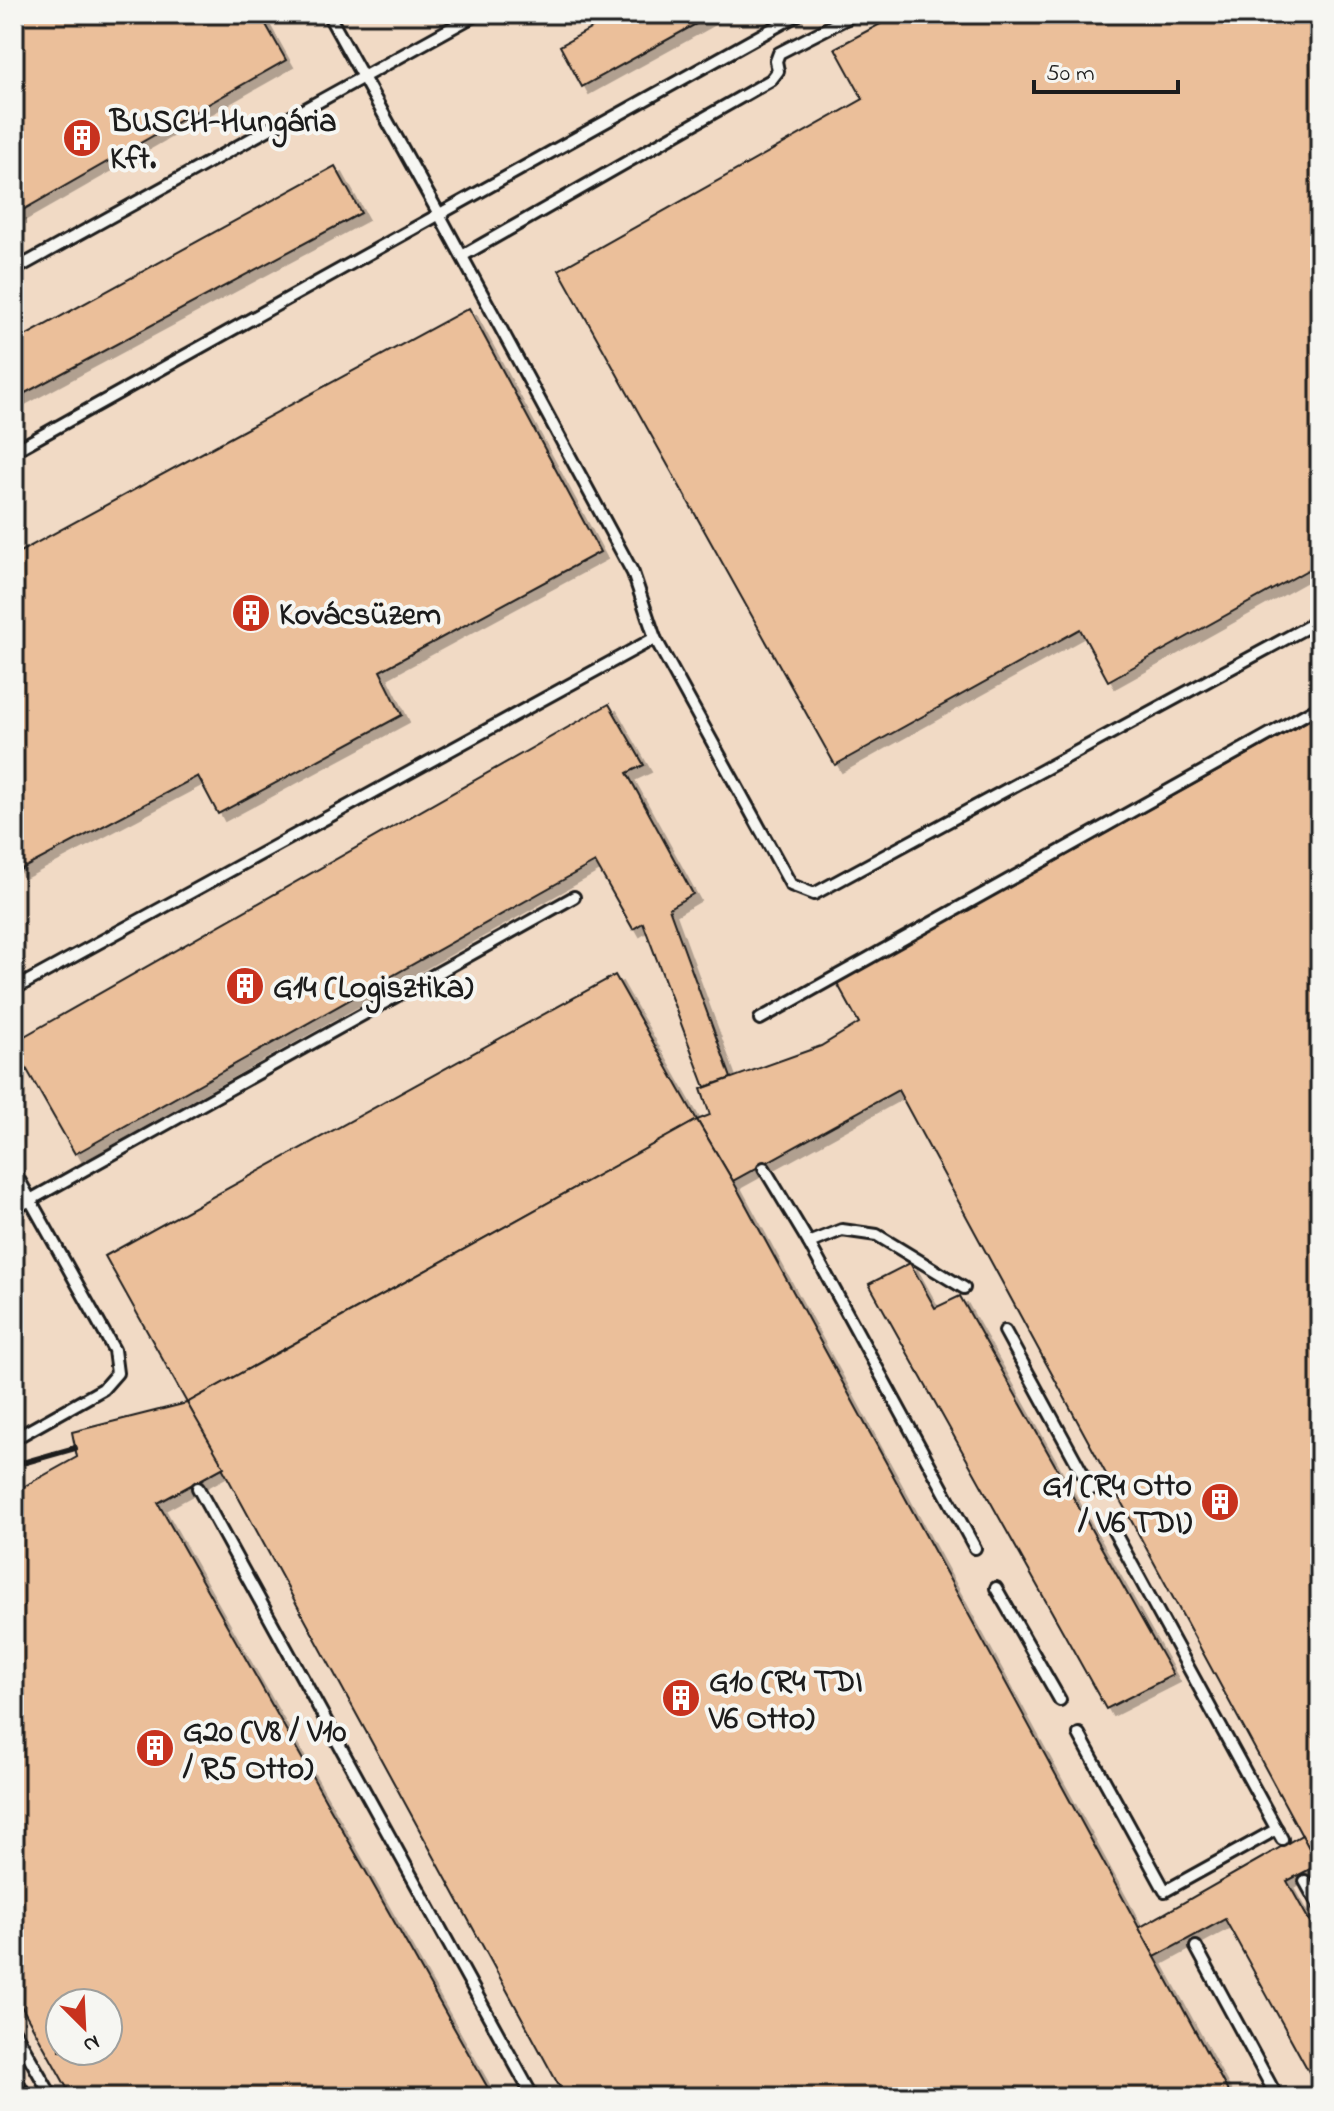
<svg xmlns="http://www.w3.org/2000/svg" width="1334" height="2111" viewBox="0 0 1334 2111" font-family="'Indie Flower',sans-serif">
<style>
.built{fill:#f1dac5;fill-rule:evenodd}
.building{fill:#ebbf9a;stroke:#1c1c1c;stroke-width:2;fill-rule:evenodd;filter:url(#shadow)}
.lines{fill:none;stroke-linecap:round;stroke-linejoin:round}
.service-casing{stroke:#1c1c1c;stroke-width:16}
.service{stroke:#f6f6f2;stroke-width:10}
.rail{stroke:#1c1c1c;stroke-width:6}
.labels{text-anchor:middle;stroke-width:8;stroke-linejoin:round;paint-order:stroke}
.poi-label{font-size:32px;font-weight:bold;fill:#1c1c1c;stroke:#f6f6f2;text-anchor:start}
</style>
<defs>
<filter id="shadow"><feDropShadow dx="7" dy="7" stdDeviation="0" flood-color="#0004"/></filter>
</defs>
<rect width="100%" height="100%" fill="#f3e6d8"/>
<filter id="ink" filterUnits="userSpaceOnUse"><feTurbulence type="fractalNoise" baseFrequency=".0125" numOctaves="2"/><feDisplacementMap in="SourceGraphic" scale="16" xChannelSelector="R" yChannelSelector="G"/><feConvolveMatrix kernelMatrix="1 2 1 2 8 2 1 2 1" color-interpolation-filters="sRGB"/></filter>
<g filter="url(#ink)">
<!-- built -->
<path class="built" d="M14,14H1320V2097H14ZM60,2003H108V2051H60Z"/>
<!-- building -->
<g class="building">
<path d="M14,14H260L286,60L14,215Z"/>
<path d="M617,14H714L582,87L560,46Z"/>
<path d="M899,14H1320V563L1108,681L1080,629L835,765L559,270L863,99L835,48Z"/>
<path d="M335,166L361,213L14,399V342Z"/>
<path d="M469,308L600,552L380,671L402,715L218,814L198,776L18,871L14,865V555Z"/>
<path d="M609,704L644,765L627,773L693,894L669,908L731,1078L705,1087L643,923L633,929L595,862L75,1154L14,1047V1042Z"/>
<path d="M1320,714V1869L898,1090L733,1181L697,1120L710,1115L701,1089L821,1046L859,1023L837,983Z"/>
<path d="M615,975L697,1120L187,1403L105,1256Z"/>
<path d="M697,1120L733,1181L1231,2097H565L187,1403Z"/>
<path d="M910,1263L935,1308L960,1296L1173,1675L1106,1709L869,1284Z"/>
<path d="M187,1403L224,1467L158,1503L493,2097H72L14,1993V1492L77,1457L72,1432ZM60,2003H108V2051H60Z"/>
<path d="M1302,1835L1318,1865L1287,1881L1320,1940V2092L1225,1919L1155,1957L1139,1928Z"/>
</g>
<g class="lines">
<defs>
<g id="service">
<path d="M328,14L439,214L633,573L655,638L791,885L814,894L1320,620"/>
<path d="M462,256L771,80L778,71L776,61L779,53L855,14"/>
<path d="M14,270L477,14"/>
<path d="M14,451L799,14"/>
<path d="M14,989L655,638"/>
<path d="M760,1019L1320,706"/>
<path d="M764,1168L809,1243"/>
<path d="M14,1171L114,1350L117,1373L103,1389L14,1439"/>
<path d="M14,1209L574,897"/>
<path d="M964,1288L877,1235L842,1230L809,1243L975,1548"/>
<path d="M1005,1331L1091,1489"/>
<path d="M198,1488L533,2097"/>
<path d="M1111,1526L1282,1839"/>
<path d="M996,1588L1060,1700"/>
<path d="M1079,1734L1165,1891L1277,1829"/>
<path d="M1305,1881L1320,1908"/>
<path d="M1196,1947L1277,2097"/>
<path d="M14,2030L52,2097"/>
</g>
</defs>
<!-- service casing -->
<use href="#service" class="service-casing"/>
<!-- service -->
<use href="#service" class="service"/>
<!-- rail -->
<g class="rail">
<path d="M14,1462H26L75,1448"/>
<path d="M14,2065L32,2097"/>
<path d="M14,2095L15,2097"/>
</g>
</g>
</g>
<!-- icons -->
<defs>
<symbol id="building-disc" viewBox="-11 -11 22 22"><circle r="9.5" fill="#c8321e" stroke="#f6f6f2"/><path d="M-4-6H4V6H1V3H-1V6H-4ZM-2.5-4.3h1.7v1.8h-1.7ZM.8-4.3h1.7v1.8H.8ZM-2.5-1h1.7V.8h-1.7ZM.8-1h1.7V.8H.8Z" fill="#fff"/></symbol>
</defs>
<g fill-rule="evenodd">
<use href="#building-disc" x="60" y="116" width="44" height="44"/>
<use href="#building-disc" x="229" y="591" width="44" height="44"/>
<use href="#building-disc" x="223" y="964" width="44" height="44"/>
<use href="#building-disc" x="1198" y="1480" width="44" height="44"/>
<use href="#building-disc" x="659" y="1676" width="44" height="44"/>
<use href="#building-disc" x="133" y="1726" width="44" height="44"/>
</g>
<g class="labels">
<!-- poi labels -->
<g class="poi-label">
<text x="110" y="131">BUSCH-Hungária<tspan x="110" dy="37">Kft.</tspan></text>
<text x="279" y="624">Kovácsüzem</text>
<text x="273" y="997">G14 (Logisztika)</text>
<text x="1192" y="1495" text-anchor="end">G1 (R4 Otto<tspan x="1192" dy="37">/ V6 TDI)</tspan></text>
<text x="709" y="1691">G10 (R4 TDI<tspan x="709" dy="37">V6 Otto)</tspan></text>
<text x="183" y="1741">G20 (V8 / V10<tspan x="183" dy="37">/ R5 Otto)</tspan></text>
</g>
</g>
<!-- margin -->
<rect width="1334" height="2111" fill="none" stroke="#f6f6f2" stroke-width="48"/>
<rect x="24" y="24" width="1286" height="2063" fill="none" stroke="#1c1c1c" stroke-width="3" filter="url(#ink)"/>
<!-- north arrow -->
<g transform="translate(84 2027) rotate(156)"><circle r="38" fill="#f6f6f2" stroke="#9f9f9c" stroke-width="2"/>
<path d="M0-6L14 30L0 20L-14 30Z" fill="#c8321e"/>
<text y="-12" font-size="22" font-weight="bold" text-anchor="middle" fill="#1c1c1c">N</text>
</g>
<!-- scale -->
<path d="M1034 80v12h144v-12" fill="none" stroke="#1c1c1c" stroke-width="4"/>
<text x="1046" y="80" font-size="24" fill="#1c1c1c" stroke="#f6f6f2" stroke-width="6" paint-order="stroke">50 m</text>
</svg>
